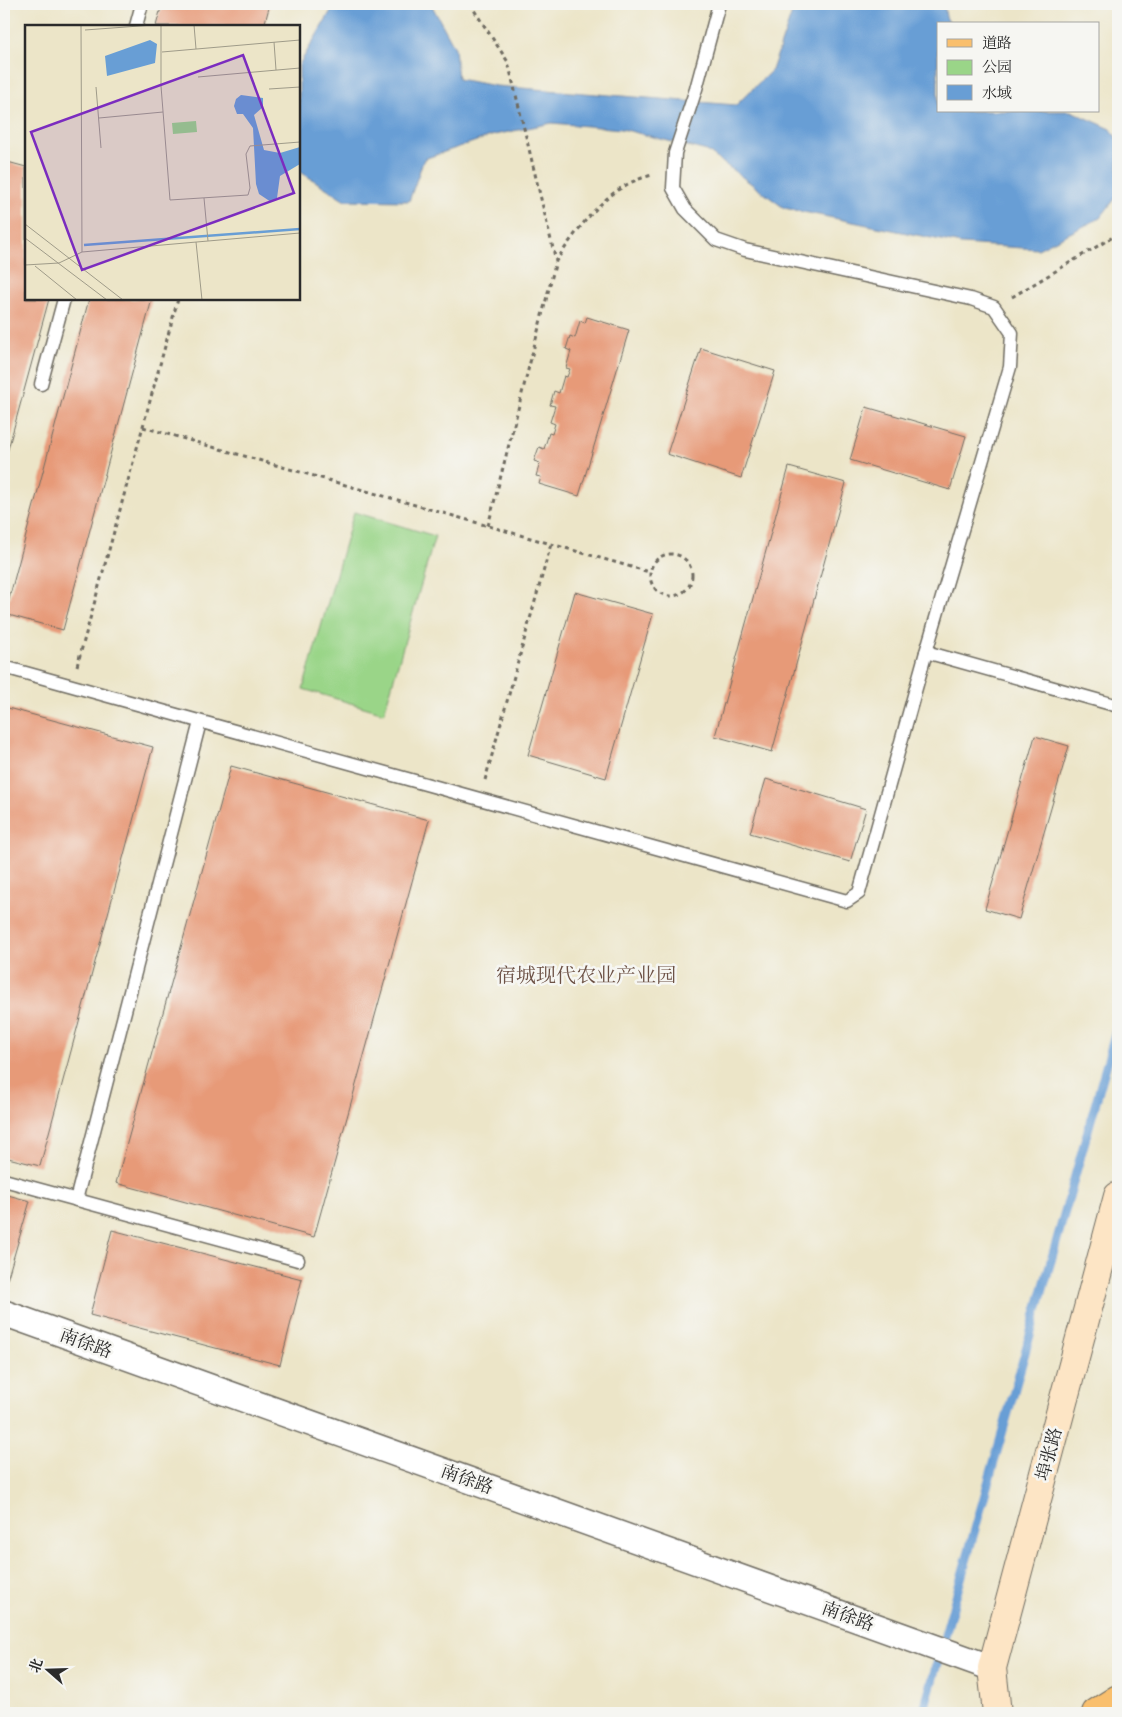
<svg xmlns="http://www.w3.org/2000/svg" width="1122" height="1717" viewBox="0 0 1122 1717" font-family="Alegreya,'Noto Serif SC',serif">
<style>
.green{fill:#9ad588;stroke:#62805a}
.water{fill:#689ed5;stroke:#4a6480}
.lines{fill:none;stroke-linecap:round;stroke-linejoin:round}
.stream{stroke:#689ed5;stroke-width:9}
.building{fill:#e79a78}
.lane-casing{stroke:#6f6c62;stroke-width:15}
.street-casing{stroke:#6f6c62;stroke-width:28}
.secondary-casing{stroke:#6f6c62;stroke-width:30}
.primary-casing{stroke:#6f6c62;stroke-width:30}
.path{stroke:#6f6c62;stroke-width:3;stroke-dasharray:4 4;stroke-linecap:butt}
.lane{stroke:#fff;stroke-width:12}
.street{stroke:#fff;stroke-width:25}
.secondary{stroke:#fde5c5;stroke-width:28}
.primary{stroke:#f9bf6d;stroke-width:28}
.labels{text-anchor:middle;stroke-width:5;stroke-linejoin:round;paint-order:stroke}
.street-label{font-size:18px;fill:#2b2b2b;stroke:#f6f6f2}
.quarter-label{font-size:20px;fill:#6d5246;stroke:#f6f6f2}
.inset-river{fill:none;stroke:#689ed5;stroke-width:2.5}
.inset-road{fill:none;stroke:#9f9b89;stroke-width:1}
.view{fill:#7b2cbf;fill-opacity:0.15;stroke:#7b2cbf;stroke-width:2.5}
.inset-edge{fill:none;stroke:#2b2b2b;stroke-width:2.5}
</style>
<rect width="100%" height="100%" fill="#f6f6f2"/>
<filter id="ink" filterUnits="userSpaceOnUse"><feTurbulence type="fractalNoise" baseFrequency=".02" numOctaves="2"/><feDisplacementMap in="SourceGraphic" scale="10" xChannelSelector="R" yChannelSelector="G"/><feConvolveMatrix kernelMatrix="1 2 1 2 8 2 1 2 1" color-interpolation-filters="sRGB"/></filter>
<filter id="wash" filterUnits="userSpaceOnUse"><feTurbulence type="fractalNoise" baseFrequency=".0096" numOctaves="4" result="noise"/><feDisplacementMap in="SourceGraphic" scale="20" xChannelSelector="R" yChannelSelector="G"/><feGaussianBlur stdDeviation="1.12" result="paint"/><feColorMatrix in="noise" values="0 0 0 0 0 0 0 0 0 0 0 0 0 0 0 0 0 1.4 0 .05"/><feComposite in="paint" operator="in"/></filter>
<g filter="url(#wash)">
<rect width="100%" height="100%" fill="#ece5c8"/>
<!-- green -->
<path class="green" d="M354,512L435,536L384,713L303,689Z"/>
<!-- water -->
<path class="water" d="M335,4H431L455,48L458,79L496,86L736,105L772,70L795,4H944L946,17L950,24H938V111H1071L1111,129L1118,141V195L1100,218L1038,249L961,244L784,208L707,151L622,129L552,123L494,135L424,159L409,201L345,200L299,171V65Z"/>
<g class="lines">
<!-- stream -->
<path class="stream" d="M923,1713L1118,1024"/>
</g>
<g id="blocks">
<!-- building -->
<g class="building">
<path d="M162,4H270L264,26H156Z"/>
<path d="M4,161L26,167V299H49L4,464Z"/>
<path d="M89,299H152L63,630L5,614Z"/>
<path d="M587,317L629,330L579,496L539,484L541,477L536,476L540,463L534,461L539,447L544,449L549,433L552,434L555,424L550,422L555,406L550,405L554,391L559,393L564,376L567,377L570,369L566,368L571,351L566,349L570,336L575,338L580,321L585,323Z"/>
<path d="M701,348L775,371L741,478L667,454Z"/>
<path d="M866,407L966,436L950,490L850,460Z"/>
<path d="M789,467L846,483L772,752L715,736Z"/>
<path d="M575,592L653,614L606,778L528,755Z"/>
<path d="M4,707L153,747L40,1166L4,1157Z"/>
<path d="M1035,736L1069,746L1019,919L985,909Z"/>
<path d="M231,766L429,820L314,1237L116,1183Z"/>
<path d="M766,779L866,809L850,862L750,833Z"/>
<path d="M4,1194L30,1201L7,1280L4,1279Z"/>
<path d="M112,1230L302,1279L280,1365L90,1315Z"/>
</g>
</g>
</g>
<g filter="url(#ink)">
<use href="#blocks" fill-opacity="0" stroke="#6f6c62" stroke-width="1"/>
<g class="lines">
<defs>
<g id="lane">
<path d="M136,26L142,4"/>
<path d="M41,384L64,299"/>
<path d="M926,652L1118,706"/>
<path d="M4,667L847,901L859,893L926,652L1010,367L1012,333L994,307L971,299L745,250L716,240L685,209L673,188L675,153L696,89L719,4"/>
<path d="M4,1180L298,1260"/>
<path d="M76,1200L200,722"/>
</g>
<path id="street" d="M4,1313L992,1668"/>
<path id="secondary" d="M997,1713L992,1668L1118,1196"/>
<path id="primary" d="M1096,1713L1118,1699"/>
</defs>
<!-- lane casing -->
<use href="#lane" class="lane-casing"/>
<!-- street casing -->
<use href="#street" class="street-casing"/>
<!-- secondary casing -->
<use href="#secondary" class="secondary-casing"/>
<!-- primary casing -->
<use href="#primary" class="primary-casing"/>
<!-- path -->
<g class="path">
<path d="M470,4L508,62L556,261"/>
<path d="M1012,297L1118,234"/>
<path d="M143,427L649,572"/>
<path d="M488,526L556,261C580,226 608,184 653,175"/>
<circle cx="671" cy="575" r="21"/>
<path d="M77,666L178,299"/>
<path d="M485,780L551,544"/>
</g>
<!-- lane -->
<use href="#lane" class="lane"/>
<!-- street -->
<use href="#street" class="street"/>
<!-- secondary -->
<use href="#secondary" class="secondary"/>
<!-- primary -->
<use href="#primary" class="primary"/>
</g>
</g>
<g class="labels">
<!-- street labels -->
<g class="street-label">
<text transform="translate(86 1343) rotate(20)" y="6">南徐路</text>
<text transform="translate(1049 1454) rotate(-75)" y="6">埠张路</text>
<text transform="translate(467 1479) rotate(20)" y="6">南徐路</text>
<text transform="translate(848 1616) rotate(20)" y="6">南徐路</text>
</g>
<!-- quarter labels -->
<g class="quarter-label">
<text x="586" y="982">宿城现代农业产业园</text>
</g>
</g>
<!-- overview -->
<g transform="translate(25 25)">
<rect width="275" height="275" fill="#ece5c8"/>
<path d="M171,96L172,107L148,109L147,98Z" fill="#9ad588"/>
<path d="M125,15L132,19L130,38L82,51L80,31ZM216,70L238,73V82L229,90L239,125L255,128L275,122V139L255,151L252,173L246,177L234,169L231,159L228,103L218,89H212L209,81L211,74Z" fill="#689ed5"/>
<path class="inset-river" d="M59,220L275,204"/>
<path class="inset-road" d="M56,0L57,227M136,0V61L145,175L223,170L225,163L221,129L225,121L275,117M169,0L171,24M60,5L128,0M249,17L251,45M137,27L275,15M173,52L275,43M71,62L76,123M244,64L275,62M74,93L138,87M179,173L183,216M0,199L98,275M0,213L82,275M171,217L177,275M0,240L34,238L57,227L275,208M10,241L52,275"/>
<path class="view" d="M218,30L269,168L57,245L6,107Z"/>
<rect width="275" height="275" class="inset-edge"/>
</g>
<!-- margin -->
<rect width="1122" height="1717" fill="none" stroke="#f6f6f2" stroke-width="20"/>
<!-- legend -->
<rect x="937" y="22" width="162" height="90" fill="#f6f6f2" stroke="#a5a5a2"/>
<rect x="947" y="39" width="25" height="8" fill="#f9bf6d" stroke="#a5a5a2"/>
<text x="982" y="48" font-size="15" fill="#2b2b2b">道路</text>
<rect x="947" y="60" width="25" height="15" fill="#9ad588" stroke="#a5a5a2"/>
<text x="982" y="72" font-size="15" fill="#2b2b2b">公园</text>
<rect x="947" y="85" width="25" height="15" fill="#689ed5" stroke="#a5a5a2"/>
<text x="982" y="98" font-size="15" fill="#2b2b2b">水域</text>
<!-- north arrow -->
<g transform="translate(48 1670) rotate(290)" stroke="#f6f6f2" stroke-width="4" paint-order="stroke">
<path d="M0-4L9 19L0 12L-9 19Z" fill="#2b2b2b"/>
<text y="-8" font-size="14" font-weight="bold" text-anchor="middle" fill="#2b2b2b">北</text>
</g>
</svg>
